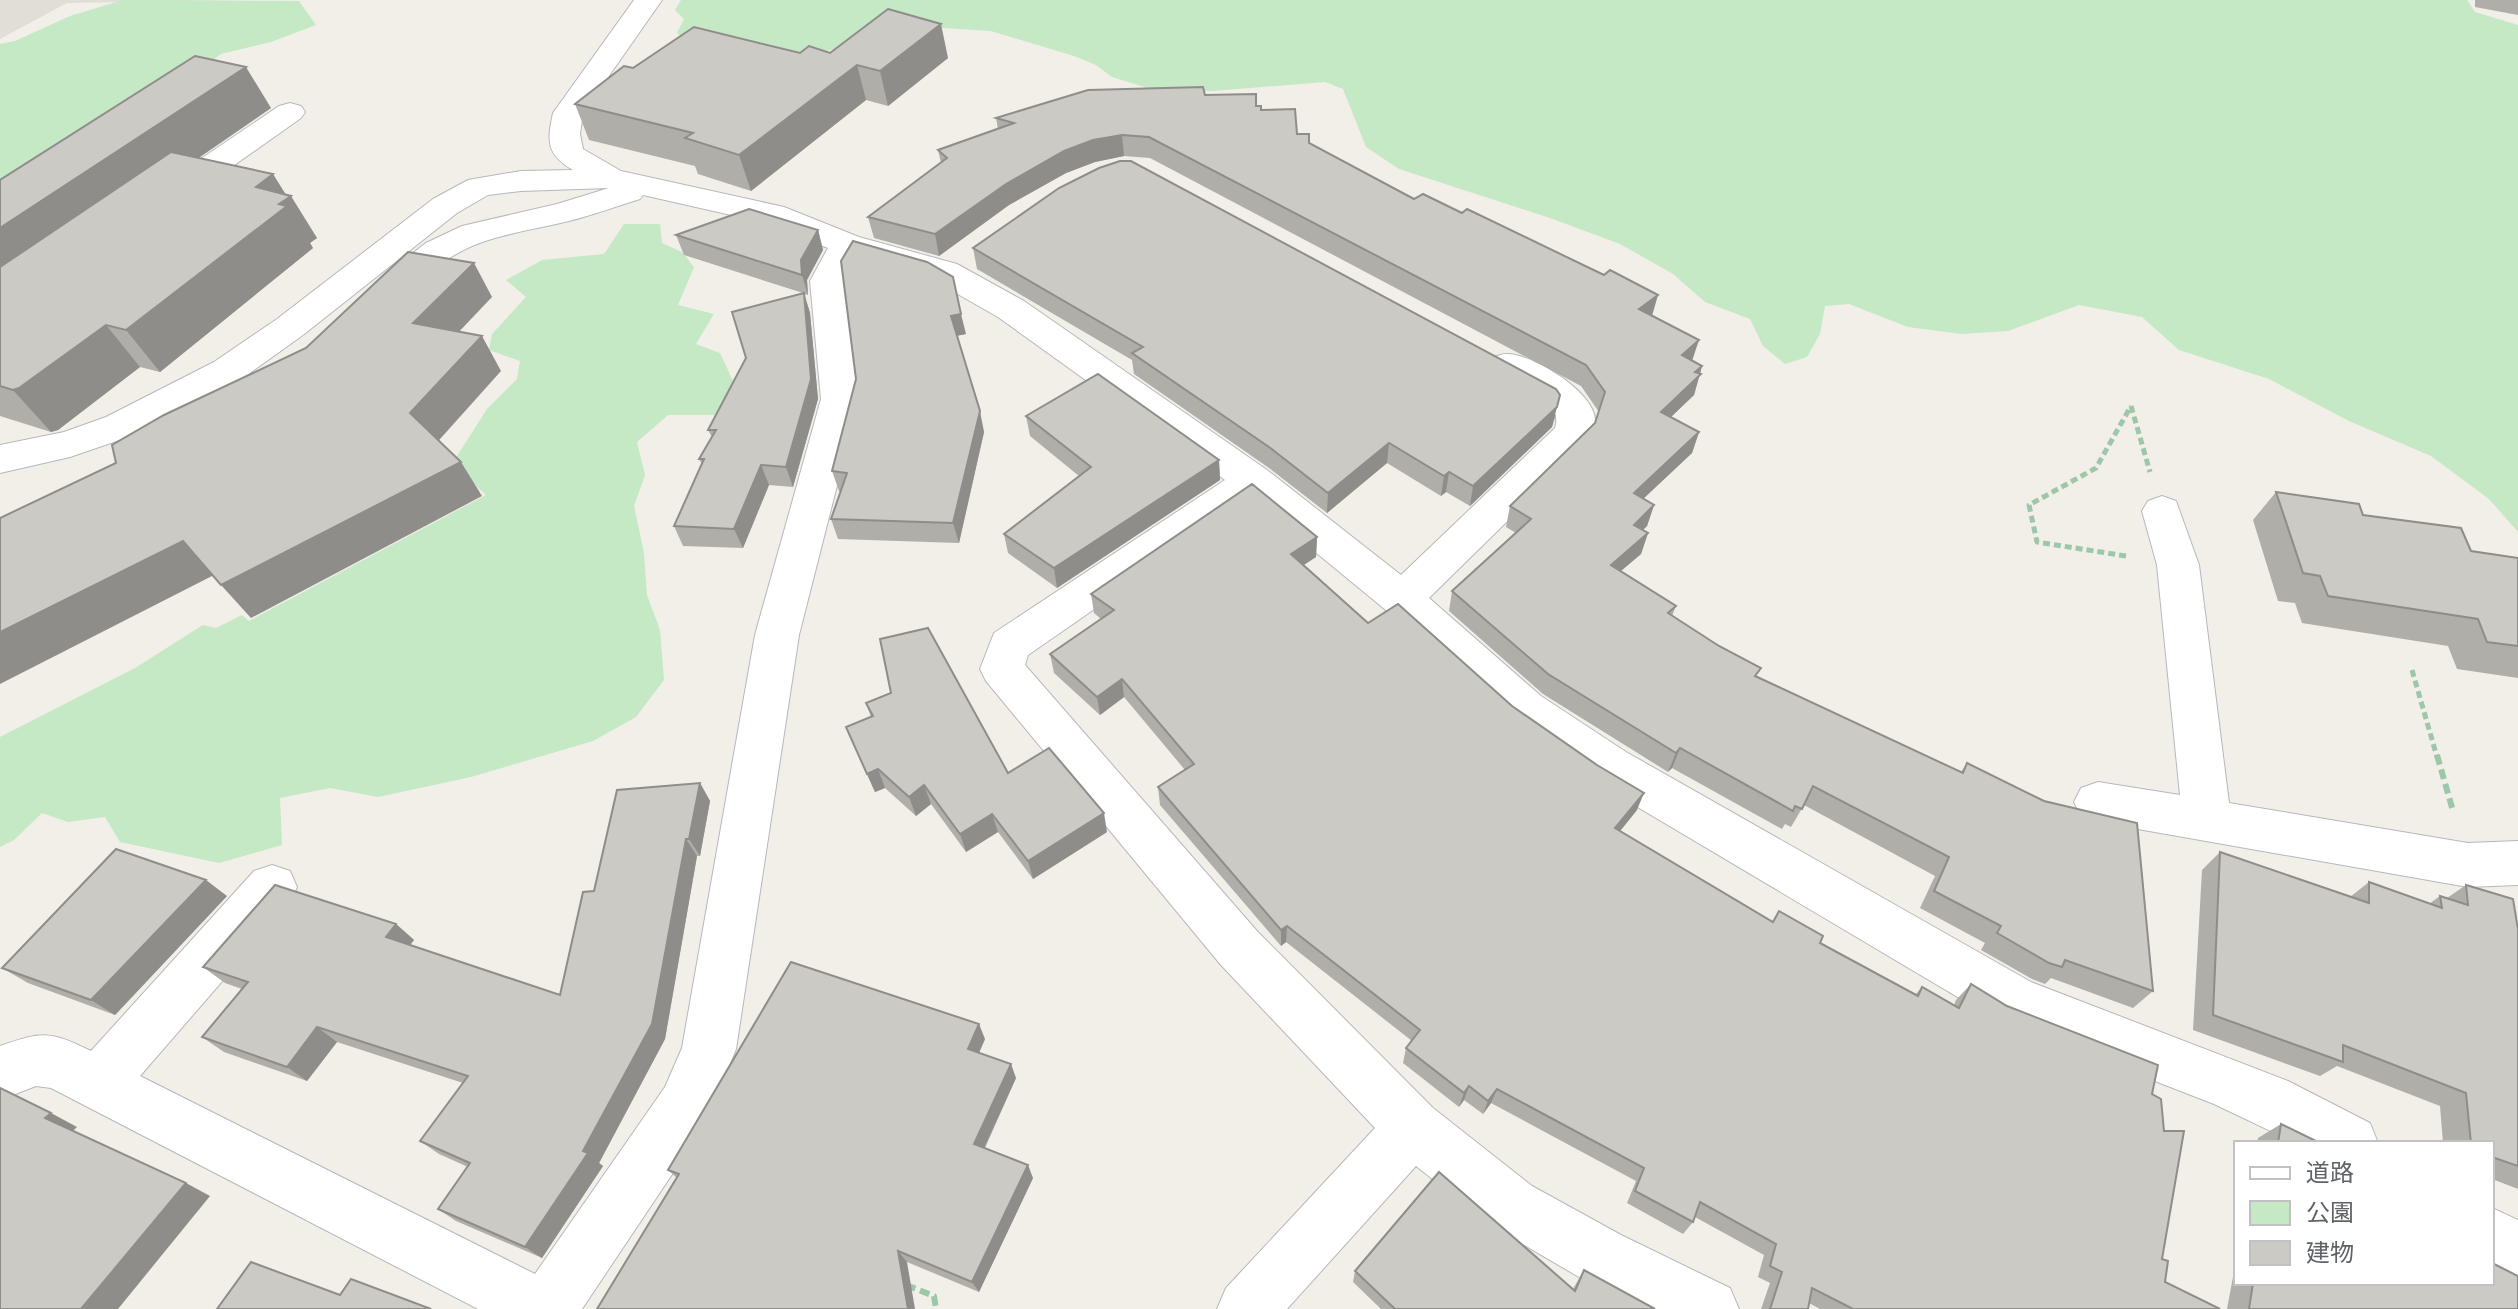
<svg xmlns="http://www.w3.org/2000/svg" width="2518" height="1309" viewBox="0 0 2518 1309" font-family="'Nunito Sans','Noto Sans JP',sans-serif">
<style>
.education{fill:#e1ded6}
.green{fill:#c5e8c5}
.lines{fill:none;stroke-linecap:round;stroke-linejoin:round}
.minor-casing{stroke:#b5b8bc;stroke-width:2}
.path-far1{stroke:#9cc7a9;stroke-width:5;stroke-dasharray:7 4;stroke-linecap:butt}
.path{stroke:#9cc7a9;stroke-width:6;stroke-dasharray:10 5;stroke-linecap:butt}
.minor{fill:#fff;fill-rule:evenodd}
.wall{fill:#afaea9}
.shaded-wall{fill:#8f8d8a}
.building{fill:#cccac5;stroke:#8f8d8a;stroke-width:2}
</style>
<rect width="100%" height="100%" fill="#f1efe8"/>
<!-- education -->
<path class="education" d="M0,0H238L67,3L0,39Z"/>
<!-- green -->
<g class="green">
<path d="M123,0L299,1L316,25L271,42L221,54L135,116L0,195V44L15,41L70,16Z"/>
<path d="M681,0H2467L2475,12L2518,25V532L2489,499L2431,456L2349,421L2269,379L2179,350L2142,317L2079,305L2008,331L1961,334L1908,327L1849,304L1825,306L1820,334L1807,357L1785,364L1763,346L1750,319L1705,302L1673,274L1620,244L1550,218L1399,169L1366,147L1343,89L1325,82L1212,91L1148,88L1112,77L1096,65L1074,56L991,31L943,28L884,34L774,67L694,50L677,33L684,19L675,10Z"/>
<path d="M624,224H660L662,243L682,252L694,267L678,305L714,314L696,344L720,353L735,385L720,415H668L637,442L645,475L634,506L644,553L647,595L660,630L664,680L636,717L593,741L471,777L378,797L330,788L280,798L282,845L219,863L120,842L105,817L68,822L42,813L14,840L0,847V737L135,668L203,625L216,628L242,615L249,621L486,495L452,464L487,409L517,379L520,361L489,350L492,334L526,297L506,280L542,260L604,254Z"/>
</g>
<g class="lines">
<defs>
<g id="minor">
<path d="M634,0H662L583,113L580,134L583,149L621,171L784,207L859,237L957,264L1024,301L1267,470L1401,575L1555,428C1566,393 1503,389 1489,366L1494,357C1498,356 1502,354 1506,354C1531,353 1595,392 1595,420C1596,428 1591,436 1587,443L1429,598L1541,696L1626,752L2031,982L2288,1081L2370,1123L2378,1143H2296L2214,1104L1993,1018L1592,780L1509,722L1387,611L1252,500L1028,655L1025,665L1257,931L1433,1108L1532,1186L1621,1235L1730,1288L1739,1309H1644L1579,1277L1492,1226L1416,1166L1287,1309H1217L1226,1288L1375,1128L1221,965L986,681L980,669L994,633L1225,480L998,317L933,280L857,258L844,281L859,399L799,635L736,1049L705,1125L582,1309H478L51,1088L36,1086L0,1100V1046C43,1031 50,1031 91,1051L254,871L272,865L290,871L297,887L290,903L140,1076L535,1274L665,1087L682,1048L755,635L821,399L810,281L828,248L762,222L643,195L640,199C617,206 593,215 569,221C529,231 486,235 451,257C427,271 413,299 383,292L378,284L383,276L426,243L462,226L557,204L609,188L521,191L488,195L457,213L303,335L240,380L134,435L70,457L0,473V445L64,432L106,417L214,362L277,319L433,199L468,180L521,171L573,170C546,154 547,141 553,113Z"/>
<path d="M290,103L301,106L305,112L301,118L182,202L170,205L158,202L154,195L158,188L279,106Z"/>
<path d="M2162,496L2176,501L2199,565L2229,803L2468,843L2518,841V885L2468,887L2098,822L2081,816L2074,802L2081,788L2098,782L2180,795L2157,565L2142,511L2148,501Z"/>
<path d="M2492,1208L2518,1220V1284L2492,1272Z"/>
</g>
</defs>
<!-- minor casing -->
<use href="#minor" class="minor-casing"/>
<!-- path-far1 -->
<g class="path-far1">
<path d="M2131,406L2150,472"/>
<path d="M2126,556L2037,542L2029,505L2096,468L2131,406"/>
<path d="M2412,670L2437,757"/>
</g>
<!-- path -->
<g class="path">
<path d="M2437,755L2453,811"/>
<path d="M906,1285L934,1296L936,1309"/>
</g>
<!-- minor -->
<use href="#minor" class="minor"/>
</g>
<!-- wall -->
<g class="wall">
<path d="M2475,0H2518V15L2475,7Z"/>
<path d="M800,53H830L948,58L888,106L866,100L751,191L698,174L695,166L589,140L575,104L633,68Z"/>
<path d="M1205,95L1256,106L1309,143L1414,199L1652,316L1692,360L1702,366L1694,395L1671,417L1699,432L1692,453L1643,499L1654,505L1647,526L1643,530L1648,533L1641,554L1621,571L1676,606L1672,616L1757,676L1961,772L1967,763L2153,991L2133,1008L2051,978L2045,984L2032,979L1981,950L1985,943L1920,908L1935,876L1804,805L1791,827L1785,824L1782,829L1672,768L1668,772L1543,694L1449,611L1452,591L1516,533L1506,527L1510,506L1595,423L1599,412L1581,386L1150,158L1124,156L1095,162L1066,173L1009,205L939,256L874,238L868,217L941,163L938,150L998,129L996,118Z"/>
<path d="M271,108L199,158L286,195L317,238L310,243L313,248L160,372L140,367L58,430L51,432L0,416V180Z"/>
<path d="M818,230L823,250L807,280L808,295L804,294L810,313L818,399L793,487L769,485L743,548L683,546L674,526L702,464L699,459L712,437L708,430L803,293L684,255L676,235Z"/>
<path d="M973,248L1556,415L1552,427L1470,506L1446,492L1441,496L1387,463L1327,513L1269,468L1134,374L1132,360L977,269Z"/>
<path d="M841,261L966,334L957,336L984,432L959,543L838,539L831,519L841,492L839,491L832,471L856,379Z"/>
<path d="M1026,416L1219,460L1220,480L1057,588L1008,553L1004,534L1079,476L1030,436Z"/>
<path d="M2276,492L2363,515L2471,551L2518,558V678L2457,669L2448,646L2302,623L2295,603L2278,601L2253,520Z"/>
<path d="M1317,537L1316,557L1303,565L1368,623L1512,706L1637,810L1620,831L1773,922L1779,911L1820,943L1915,995L1922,987L1954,1005L1956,1000L1971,984L2152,1094L2162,1259L2165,1282L2220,1309H1820L1809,1303L1808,1309H1761L1770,1283L1758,1277L1764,1255L1695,1217L1693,1222L1683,1234L1627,1203L1636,1181L1491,1103L1483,1114L1464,1100L1459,1107L1403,1063L1406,1048L1412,1041L1286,942L1281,946L1160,805L1158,787L1185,770L1124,697L1100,715L1054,673L1050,654L1101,619L1094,613L1091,594Z"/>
<path d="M866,703L1008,773L1107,832L1033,879L998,832L966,852L931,804L916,816L885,788L875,792L846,727L871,717Z"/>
<path d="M700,783L710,801L700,856H697L665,1039L599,1163L603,1166L542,1258L456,1221L438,1209L468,1167L439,1154L420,1141L463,1083L337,1042L307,1081L224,1052L202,1037L242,989L225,983L203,967L396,924L414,940L410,945L560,995L594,891Z"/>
<path d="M2220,852L2350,897L2369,882L2429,904L2440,896L2447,898L2466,885L2518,929V1189L2492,1179V1143H2443L2440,1106L2337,1066L2320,1076L2193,1030L2202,870Z"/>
<path d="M227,896L115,1015L28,983L2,968Z"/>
<path d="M985,1039L979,1053L1016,1078L985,1148L1033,1178L979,1292L907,1262L677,1178L668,1170Z"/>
<path d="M2281,1124L2320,1143H2257L2258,1138Z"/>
<path d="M2236,1261V1283H2492L2518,1309H2227Z"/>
<path d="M1584,1270L1655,1309H1381L1353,1282L1355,1271L1573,1289Z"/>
</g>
<!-- shaded-wall -->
<g class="shaded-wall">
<path d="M941,24L948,58L888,106L880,71Z"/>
<path d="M857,65L866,100L751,191L739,155Z"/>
<path d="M246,67L271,108L0,294V228Z"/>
<path d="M1122,135L1124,156L1095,162L1066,173L1009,205L939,256L935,234L1006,184L1064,151L1093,140Z"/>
<path d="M273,174L288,198L291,196L317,238L310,243L313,248L160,372L126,330L256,187Z"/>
<path d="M818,230L823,250L807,280L808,295L802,275L801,260Z"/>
<path d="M474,263L492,297L434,358L413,323Z"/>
<path d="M804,293L810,313L818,399L793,487L786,467Z"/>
<path d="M1658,295L1652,316L1639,309Z"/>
<path d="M961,314L966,334L955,336L951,316Z"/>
<path d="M106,325L140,367L58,430L51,432L13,390Z"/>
<path d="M482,336L501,371L432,448L410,413Z"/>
<path d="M1699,340L1692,361L1682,355Z"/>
<path d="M1702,366L1694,395L1654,433L1661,412L1695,372Z"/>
<path d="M1560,395L1552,427L1470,506L1473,486Z"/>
<path d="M980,411L984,432L959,543L953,523Z"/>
<path d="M1699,432L1692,453L1627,514L1634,493Z"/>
<path d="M1389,443L1387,463L1327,513L1328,493Z"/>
<path d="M1219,460L1220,480L1057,588L1054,568Z"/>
<path d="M461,462L482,496L251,618L221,585Z"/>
<path d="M761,465L769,485L743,548L734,529Z"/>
<path d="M1449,472L1446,492L1441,496L1444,476Z"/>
<path d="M1654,505L1647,526L1627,546L1634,525Z"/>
<path d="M1648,533L1641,554L1604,585L1611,565Z"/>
<path d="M1317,537L1316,557L1290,574L1291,554Z"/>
<path d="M183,541L214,575L0,684V632Z"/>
<path d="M1122,679L1124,697L1100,715L1097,697Z"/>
<path d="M1680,748L1672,768L1668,772L1676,753Z"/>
<path d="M878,769L885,788L875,792L867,774Z"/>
<path d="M700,783L710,801L700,856L689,839Z"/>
<path d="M924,785L931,804L916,816L909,797Z"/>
<path d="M1644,793L1637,810L1608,846L1615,828Z"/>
<path d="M1104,813L1107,832L1033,879L1028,861Z"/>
<path d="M992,814L998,832L966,852L960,834Z"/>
<path d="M686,839L697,856L665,1039L599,1163L603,1166L542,1258L525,1247Z"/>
<path d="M206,880L227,896L115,1015L91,1000Z"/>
<path d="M396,924L414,940L404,953L386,937Z"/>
<path d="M1287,926L1286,942L1281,946V930Z"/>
<path d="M979,1024L985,1039L974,1064L968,1049Z"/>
<path d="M317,1027L337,1042L307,1081L287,1067Z"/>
<path d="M1011,1064L1016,1078L980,1157L974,1144Z"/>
<path d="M1469,1086L1464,1100L1459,1107L1464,1093Z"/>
<path d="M1497,1089L1491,1103L1483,1114L1488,1101Z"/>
<path d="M51,1113L77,1127L72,1132L45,1118Z"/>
<path d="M1028,1165L1033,1178L979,1292L972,1282Z"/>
<path d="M186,1183L210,1196L118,1309H81Z"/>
<path d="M898,1251L907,1262L915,1309H908Z"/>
</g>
<!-- building -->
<g class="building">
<path d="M888,9L941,24L880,71L857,65L739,155L685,138L693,133L575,104L624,66L633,68L694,27L800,53L809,46L830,53Z"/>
<path d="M195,56L246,67L0,228V180Z"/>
<path d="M1203,87L1205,95L1256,94V106H1261V110L1295,109L1297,134H1309V143L1414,199L1423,194L1462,213L1467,209L1604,275L1610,270L1658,295L1639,309L1699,340L1682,355L1702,366L1695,372L1701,374L1661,412L1699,432L1634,493L1654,505L1634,525L1648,533L1611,565L1676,606L1668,613L1719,646L1761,668L1755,676L1963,773L1967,763L2044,801L2137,823L2153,991L2065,960L2062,967L2049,963L1997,933L2001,926L1934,891L1949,857L1813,786L1802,809L1795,806L1793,811L1680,748L1676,753L1548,674L1452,591L1531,519L1510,506L1595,423L1605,392L1586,365L1149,137L1122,135L1093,140L1064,151L1006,184L935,234L868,217L947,158L938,150L1014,123L996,118L1088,90Z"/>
<path d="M171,152L273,174L256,187L291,196L279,204L287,206L126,330L106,325L19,388L13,390L0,386V267Z"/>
<path d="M1120,161H1131L1556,389L1560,395L1557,407L1473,486L1449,472L1444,476L1389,443L1328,493L1269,447L1132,353L1143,347L973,248L1059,188L1099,168Z"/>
<path d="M749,209L818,230L801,260L802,275L676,235Z"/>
<path d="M853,241L927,262L953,277L961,314L951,316L980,411L953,523L831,519L847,473L832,471L856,379L841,261Z"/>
<path d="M408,252L474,263L413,323L482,336L410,413L461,462L221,585L183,541L0,632V518L116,463L112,445L164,415L306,348Z"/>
<path d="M804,293L811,379L786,467L761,465L734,529L674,526L704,459H699L716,430H708L746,358L732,312Z"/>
<path d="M1098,374L1219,460L1054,568L1004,534L1091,467L1026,416Z"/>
<path d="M1252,484L1317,537L1291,554L1368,623L1398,604L1512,706L1597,765L1644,793L1615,828L1773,922L1779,911L1823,936L1820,943L1918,996L1922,987L1959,1008L1971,984L2007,1006L2158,1065L2152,1094L2161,1099L2164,1131H2184L2162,1259L2168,1261L2165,1282L2220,1309H1853L1812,1288L1808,1309H1770L1782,1272L1770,1266L1776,1244L1700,1202L1693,1222L1635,1191L1644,1168L1497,1089L1488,1101L1469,1086L1464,1093L1406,1048L1420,1030L1287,926L1281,930L1158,787L1194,764L1122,679L1097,697L1050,654L1114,610L1091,594Z"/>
<path d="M2276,492L2359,504L2363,515L2461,528L2471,551L2518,558V646L2487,642L2478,619L2328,596L2320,576L2303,573Z"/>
<path d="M928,628L1008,773L1049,748L1104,813L1028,861L992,814L960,834L924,785L909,797L878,769L867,774L846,727L873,716L866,703L891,693L880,639Z"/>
<path d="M700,783L689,839H686L652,1024L583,1151L588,1153L525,1247L438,1209L470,1163L420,1141L468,1076L317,1027L287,1067L202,1037L248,982L203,967L275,885L396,924L386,937L560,995L583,892L594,891L617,790Z"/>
<path d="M116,849L206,880L91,1000L2,968Z"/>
<path d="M2220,852L2369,903V882L2442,908L2440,896L2468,905L2466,885L2513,899L2518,929V1166L2492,1157V1143H2471L2466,1093L2343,1045V1062L2213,1015Z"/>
<path d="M791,962L979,1024L968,1049L1011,1064L974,1144L1028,1165L972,1282L898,1251L908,1309H597L679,1174L668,1170Z"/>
<path d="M0,1088L51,1113L45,1118L186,1183L81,1309H0Z"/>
<path d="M2281,1124L2320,1143H2278Z"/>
<path d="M1439,1172L1575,1291L1584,1270L1655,1309H1395L1355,1271Z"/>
<path d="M251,1262L340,1295L351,1279L431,1309H217Z"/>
<path d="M2492,1263L2518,1276V1309H2249L2253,1283H2492Z"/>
</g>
<!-- legend -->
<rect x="2234" y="1141" width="260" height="144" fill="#ffffff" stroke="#bfc1c3" stroke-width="2"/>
<rect x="2250" y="1167" width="40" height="12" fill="#ffffff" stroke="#bfc1c3" stroke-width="2"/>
<text x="2306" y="1181" font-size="24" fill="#5f6368">道路</text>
<rect x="2250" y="1201" width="40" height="24" fill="#c5e8c5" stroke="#bfc1c3" stroke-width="2"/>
<text x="2306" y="1221" font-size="24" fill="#5f6368">公園</text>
<rect x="2250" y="1241" width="40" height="24" fill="#cccac5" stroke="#bfc1c3" stroke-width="2"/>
<text x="2306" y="1261" font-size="24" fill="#5f6368">建物</text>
</svg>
